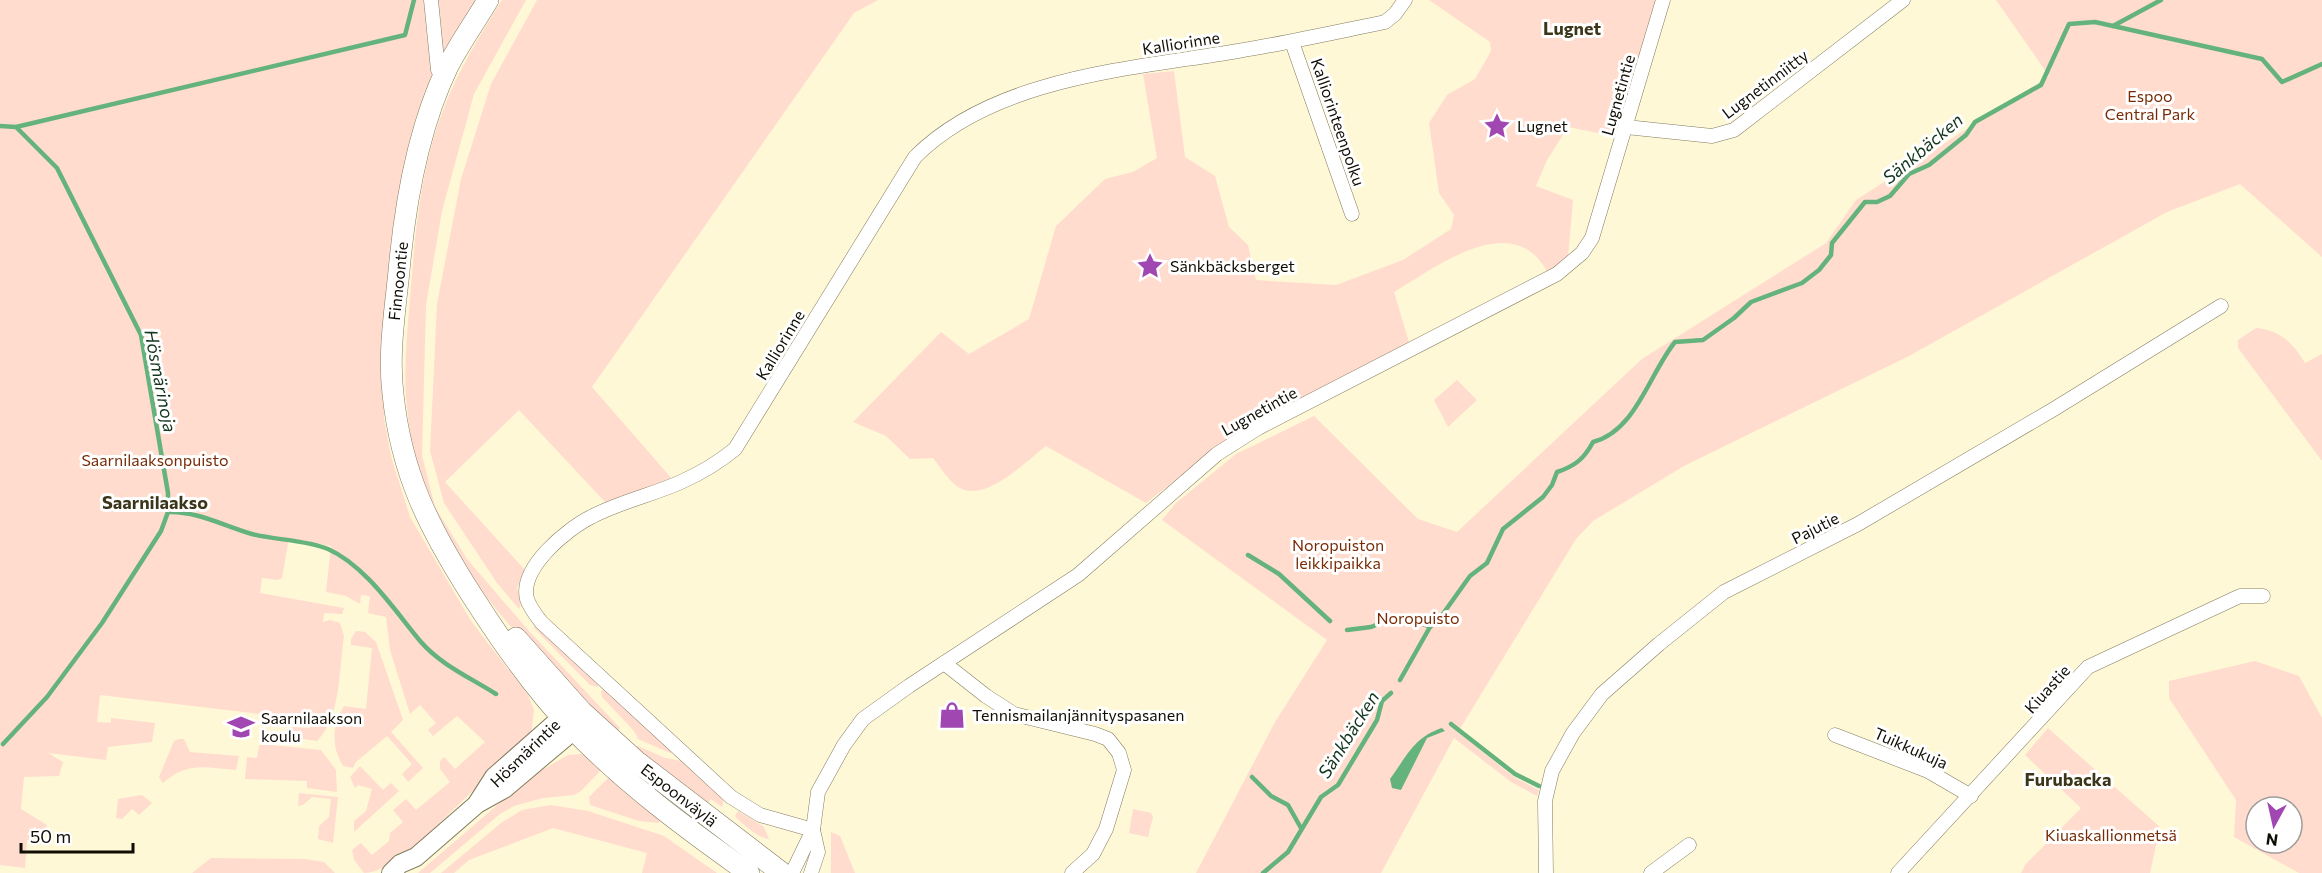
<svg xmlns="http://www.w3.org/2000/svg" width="2322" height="873" viewBox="0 0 2322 873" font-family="Commissioner,sans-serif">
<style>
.green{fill:#ffdcce;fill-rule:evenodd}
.water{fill:#65b37c}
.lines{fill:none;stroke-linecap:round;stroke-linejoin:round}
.stream{stroke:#65b37c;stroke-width:4.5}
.street-casing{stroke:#827c5f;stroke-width:15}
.secondary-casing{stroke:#827c5f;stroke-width:20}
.primary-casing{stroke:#827c5f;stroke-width:22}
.street{stroke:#fff;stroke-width:14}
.secondary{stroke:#fff;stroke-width:18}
.primary{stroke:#fff;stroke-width:21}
.labels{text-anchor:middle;stroke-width:6;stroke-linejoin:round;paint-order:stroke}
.street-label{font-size:16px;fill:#0f0d04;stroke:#fff}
.park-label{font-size:16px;fill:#772c06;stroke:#fff}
.poi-label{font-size:16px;fill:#0f0d04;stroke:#fff;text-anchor:start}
.neighbourhood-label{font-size:18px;font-weight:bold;fill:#3b351a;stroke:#fff}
.water-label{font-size:18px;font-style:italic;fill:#13351e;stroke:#fff}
</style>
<rect width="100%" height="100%" fill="#fff8d7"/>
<!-- green -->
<g class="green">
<path d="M0,0H478L434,87L384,379V419L391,456L410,517L471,621L528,695L534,710L531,735L403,858C389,863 379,873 364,873L354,860L352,850L361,843L372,855L389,841L390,833L403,822L393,810L406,799L416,810L450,782L440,769V761L444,757L455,769L485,742L457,716L433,736L428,730L436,723L420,705L410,714L390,650L386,617L368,613L370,596L361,595L360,604L346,596L326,592L331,546L289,538L282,578L278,580L262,578L260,593L344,608L342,614L324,613L323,622L330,620L340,623L344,636C339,669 341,717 317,741L291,737L289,730L292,727L310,728L311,720L100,695L97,722L111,723V718L155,723L152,742L108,747L106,760L48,753L63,762L59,776L24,777L21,809L47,825L43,841L27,840L25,868L0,865Z"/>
<path d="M502,0H526L474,94L442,211L426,305L422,456L435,507L467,559L529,631L620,728L613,735C550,668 469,594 432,509C418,477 410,442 407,408C403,373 407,335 410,299C415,236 420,168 444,108C459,69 480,35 502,0Z"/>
<path d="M537,0H878L854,13L592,387L673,480L605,502L519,410L445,482L525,570L517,588L521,605L519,609L497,583L444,503L430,451L437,304L461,179L491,84Z"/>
<path d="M1429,0H1656L1618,137L1568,127L1547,160L1536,186L1573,200L1568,258L1549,275C1515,206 1438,266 1394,292L1409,342L1233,436L1146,503L1046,446C1025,462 985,504 958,487C949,481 940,467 933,458L910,459L886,436L853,422L941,332L969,354L1029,319L1056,226L1105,179L1133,172L1157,158L1143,74L1174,71L1185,157L1215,176L1229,227L1248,245L1256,280L1336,285L1403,260L1451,229L1454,215L1439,193L1429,123L1447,95L1475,79L1491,51L1490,42Z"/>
<path d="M1996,0H2322V257L2240,184L2167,212L1909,356L1684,466L1593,521L1576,539L1458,732L1514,777L1539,790L1537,796L1511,782L1454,738L1381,873H1196L1275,722L1327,640L1162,520L1176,503L1236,454L1314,416L1418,519L1457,532L1642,359L1826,243L1856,200L2049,76Z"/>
<path d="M2256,328C2280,330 2293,343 2305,363L2322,354V461L2238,348V340Z"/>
<path d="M1457,380L1477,400L1448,427L1434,400Z"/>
<path d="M536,624L598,682V687L590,685L534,628Z"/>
<path d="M356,631L365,632L376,642L403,720L391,732L423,768L408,782L402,774L412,764L387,736L356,762L353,768L343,766C331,746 332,726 344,706L366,709L372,648L351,645V639Z"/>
<path d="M2255,661L2299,676L2322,718V873H2299L2234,837L2236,800L2169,698V681ZM2256,807H2292V843H2256Z"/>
<path d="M605,688L673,752L670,753L638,739L634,731L602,697L601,691Z"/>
<path d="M2048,728L2160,827L2150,873H2021L2025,865L2081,808L2025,755Z"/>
<path d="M179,739H184L190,752L239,756L236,770C205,768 188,761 163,783L159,777L174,741Z"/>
<path d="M262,744L321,750L336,770L337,792L307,788V781L245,779L247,757L257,758L259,746Z"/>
<path d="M638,746L665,758L682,761L724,798L722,807L711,799L707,804L635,747Z"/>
<path d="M581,754L591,758L602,769L581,791L574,795L543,798L514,806L500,814L430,873H418L530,777L568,755Z"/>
<path d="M360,766L383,790L391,783L399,791L354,832V821L366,811L372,789L358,785L355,788L350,777Z"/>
<path d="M610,776L660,819L659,823L639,821L590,805L589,797Z"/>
<path d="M299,793L338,797L333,843L318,839L319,826L329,817L331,799L312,797L303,805L298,806Z"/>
<path d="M142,795L152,803L139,815L132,809L122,819L116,818L118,799Z"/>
<path d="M551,805L588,811L664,836L717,873H642L647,853L553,828L469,860L454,873H441L501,823L522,810Z"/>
<path d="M1133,809L1151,813L1153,817L1148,837L1129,833Z"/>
<path d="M738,811L764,827L769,839C758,838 742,824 735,816Z"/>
<path d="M831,832L840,836L855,873H831Z"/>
<path d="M211,858L305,859L324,862L335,873H192Z"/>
</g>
<!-- water -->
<path class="water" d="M1442,728L1445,731L1427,738L1401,790L1392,788L1390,779C1407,756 1414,737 1442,728Z"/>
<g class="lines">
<!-- stream -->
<g class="stream">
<path d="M2113,26L2161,0"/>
<path d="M0,126L16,127L57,168L141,335L168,493V512L161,531L102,623L47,697L3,744"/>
<path d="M16,127L405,35L414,0"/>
<path d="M168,512C197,511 224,526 252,534C275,540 307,540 328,549C366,566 395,611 421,642C441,665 471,678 496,694"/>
<path d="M1248,555L1279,574L1330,621"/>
<path d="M1347,630L1371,627L1401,615L1430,627"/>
<path d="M1400,680L1430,627L1440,618L1470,576L1487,563L1503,529L1543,497L1552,485L1557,472C1575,466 1584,459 1593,442C1636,431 1649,374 1675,342L1703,340L1734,318L1751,302L1802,283L1819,270L1831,255L1832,243L1865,202H1877L1890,196L1909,174L1929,165L1966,135L1975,122L2041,85L2069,24L2095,22L2262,59L2282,82L2322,64"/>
<path d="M1451,724L1515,774L1539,786"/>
<path d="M1252,777L1271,796L1288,805L1301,828"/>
<path d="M1263,873L1288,852L1321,797L1338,785L1377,720L1382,701L1391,693"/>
</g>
<defs>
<g id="street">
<path d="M431,0L438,70L444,76"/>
<path d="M1292,42L1352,214"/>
<path d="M1626,127L1712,136L1734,130L1903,0"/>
<path d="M944,663L986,696L1014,714L1095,734L1108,739L1119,753L1124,770L1106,829L1093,854L1072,873"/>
<path d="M1835,735L1928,771L1971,796"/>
<path d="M813,830L760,815L731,797L541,622C536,615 530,608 527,599C519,568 567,529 591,517C619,502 652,495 681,482C701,473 718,463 735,449L915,157C995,77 1132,69 1238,51C1287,43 1336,32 1385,22L1395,14L1405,0"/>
<path d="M792,873L813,830"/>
<path d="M811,873L818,852L813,830L818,792L844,745L863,719L909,686L1078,575L1217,454L1258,428L1557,274L1582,253L1592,238L1663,0"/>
<path d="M1546,873L1545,801L1552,771L1573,733L1602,694L1659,644L1724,592L1858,524L2054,409L2221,306"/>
<path d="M1651,873L1689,845"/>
<path d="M1898,873L2088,667L2240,596H2263"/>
</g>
<g id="secondary">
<path d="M478,802L494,777L562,717L576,713"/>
<path d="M391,873L400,864L416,857L477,804L504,789L574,730L579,719"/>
</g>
<g id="primary">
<path d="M488,0C475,22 460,43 448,66C418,128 405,203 399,271C395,311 388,354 393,394C401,473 429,528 471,594C501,641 534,689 573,729C626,784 687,829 749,873"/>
<path d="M516,638L582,712L636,761L782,873"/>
</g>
</defs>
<!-- street casing -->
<use href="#street" class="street-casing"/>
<!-- secondary casing -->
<use href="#secondary" class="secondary-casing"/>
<!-- primary casing -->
<use href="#primary" class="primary-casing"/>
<!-- street -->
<use href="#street" class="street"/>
<!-- secondary -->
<use href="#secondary" class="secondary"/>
<!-- primary -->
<use href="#primary" class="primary"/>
</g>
<!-- icons -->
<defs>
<symbol id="sight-bare" viewBox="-9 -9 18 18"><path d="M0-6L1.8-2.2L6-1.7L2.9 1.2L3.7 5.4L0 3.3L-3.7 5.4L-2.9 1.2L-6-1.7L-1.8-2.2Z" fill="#a047b2" stroke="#fff" stroke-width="2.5" paint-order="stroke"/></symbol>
<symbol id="shop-bare" viewBox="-9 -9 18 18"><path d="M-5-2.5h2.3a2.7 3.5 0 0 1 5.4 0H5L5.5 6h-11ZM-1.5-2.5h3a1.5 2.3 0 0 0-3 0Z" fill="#a047b2" stroke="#fff" stroke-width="2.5" paint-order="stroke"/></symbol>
<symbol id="school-bare" viewBox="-9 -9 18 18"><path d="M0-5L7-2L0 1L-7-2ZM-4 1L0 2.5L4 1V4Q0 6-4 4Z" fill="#a047b2" stroke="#fff" stroke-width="2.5" paint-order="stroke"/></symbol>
</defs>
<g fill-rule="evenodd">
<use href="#sight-bare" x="1478" y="107" width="38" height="38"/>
<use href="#sight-bare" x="1131" y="247" width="38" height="38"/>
<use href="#shop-bare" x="933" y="696" width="38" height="38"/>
<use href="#school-bare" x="222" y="708" width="38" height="38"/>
</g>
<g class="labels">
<!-- street labels -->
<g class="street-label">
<text transform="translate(1181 43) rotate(-9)" y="6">Kalliorinne</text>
<text transform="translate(1765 84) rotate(-37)" y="6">Lugnetinniitty</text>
<text transform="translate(1618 95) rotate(-74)" y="6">Lugnetintie</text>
<text transform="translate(1338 122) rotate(71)" y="6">Kalliorinteenpolku</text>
<text transform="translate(398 281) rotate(-84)" y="6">Finnoontie</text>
<text transform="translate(780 345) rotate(-59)" y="6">Kalliorinne</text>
<text transform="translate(1259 411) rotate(-29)" y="6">Lugnetintie</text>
<text transform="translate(1815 528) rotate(-27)" y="6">Pajutie</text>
<text transform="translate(2047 689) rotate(-48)" y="6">Kiuastie</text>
<text transform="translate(1911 748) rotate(24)" y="6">Tuikkukuja</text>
<text transform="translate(525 753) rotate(-44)" y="6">Hösmärintie</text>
<text transform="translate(679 795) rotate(38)" y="6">Espoonväylä</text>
</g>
<!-- park labels -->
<g class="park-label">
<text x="2150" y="102">Espoo<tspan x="2150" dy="18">Central Park</tspan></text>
<text x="155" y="466">Saarnilaaksonpuisto</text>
<text x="1338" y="551">Noropuiston<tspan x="1338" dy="18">leikkipaikka</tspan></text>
<text x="1418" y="624">Noropuisto</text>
<text x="2111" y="841">Kiuaskallionmetsä</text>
</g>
<!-- poi labels -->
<g class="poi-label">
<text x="1517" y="132">Lugnet</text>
<text x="1170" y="272">Sänkbäcksberget</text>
<text x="972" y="721">Tennismailanjännityspasanen</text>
<text x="261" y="724">Saarnilaakson<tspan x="261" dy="18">koulu</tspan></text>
</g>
<!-- neighbourhood labels -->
<g class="neighbourhood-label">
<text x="1572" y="35">Lugnet</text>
<text x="155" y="509">Saarnilaakso</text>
<text x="2068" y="786">Furubacka</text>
</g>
<!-- water labels -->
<g class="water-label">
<text transform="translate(1923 149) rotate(-40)" y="6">Sänkbäcken</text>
<text transform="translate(160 381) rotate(79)" y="6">Hösmärinoja</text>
<text transform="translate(1349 735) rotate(-58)" y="6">Sänkbäcken</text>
</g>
</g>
<!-- north arrow -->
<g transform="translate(2274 825) rotate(188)"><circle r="28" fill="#ffffff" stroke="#9f9e9b" stroke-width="1.5"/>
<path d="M0-4.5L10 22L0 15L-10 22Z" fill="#a047b2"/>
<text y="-9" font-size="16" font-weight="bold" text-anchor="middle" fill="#0f0d04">N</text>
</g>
<!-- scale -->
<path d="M21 843v9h112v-9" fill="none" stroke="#0f0d04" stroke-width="3"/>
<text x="30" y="843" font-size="18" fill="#0f0d04" stroke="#ffffff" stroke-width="4.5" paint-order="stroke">50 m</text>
</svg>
